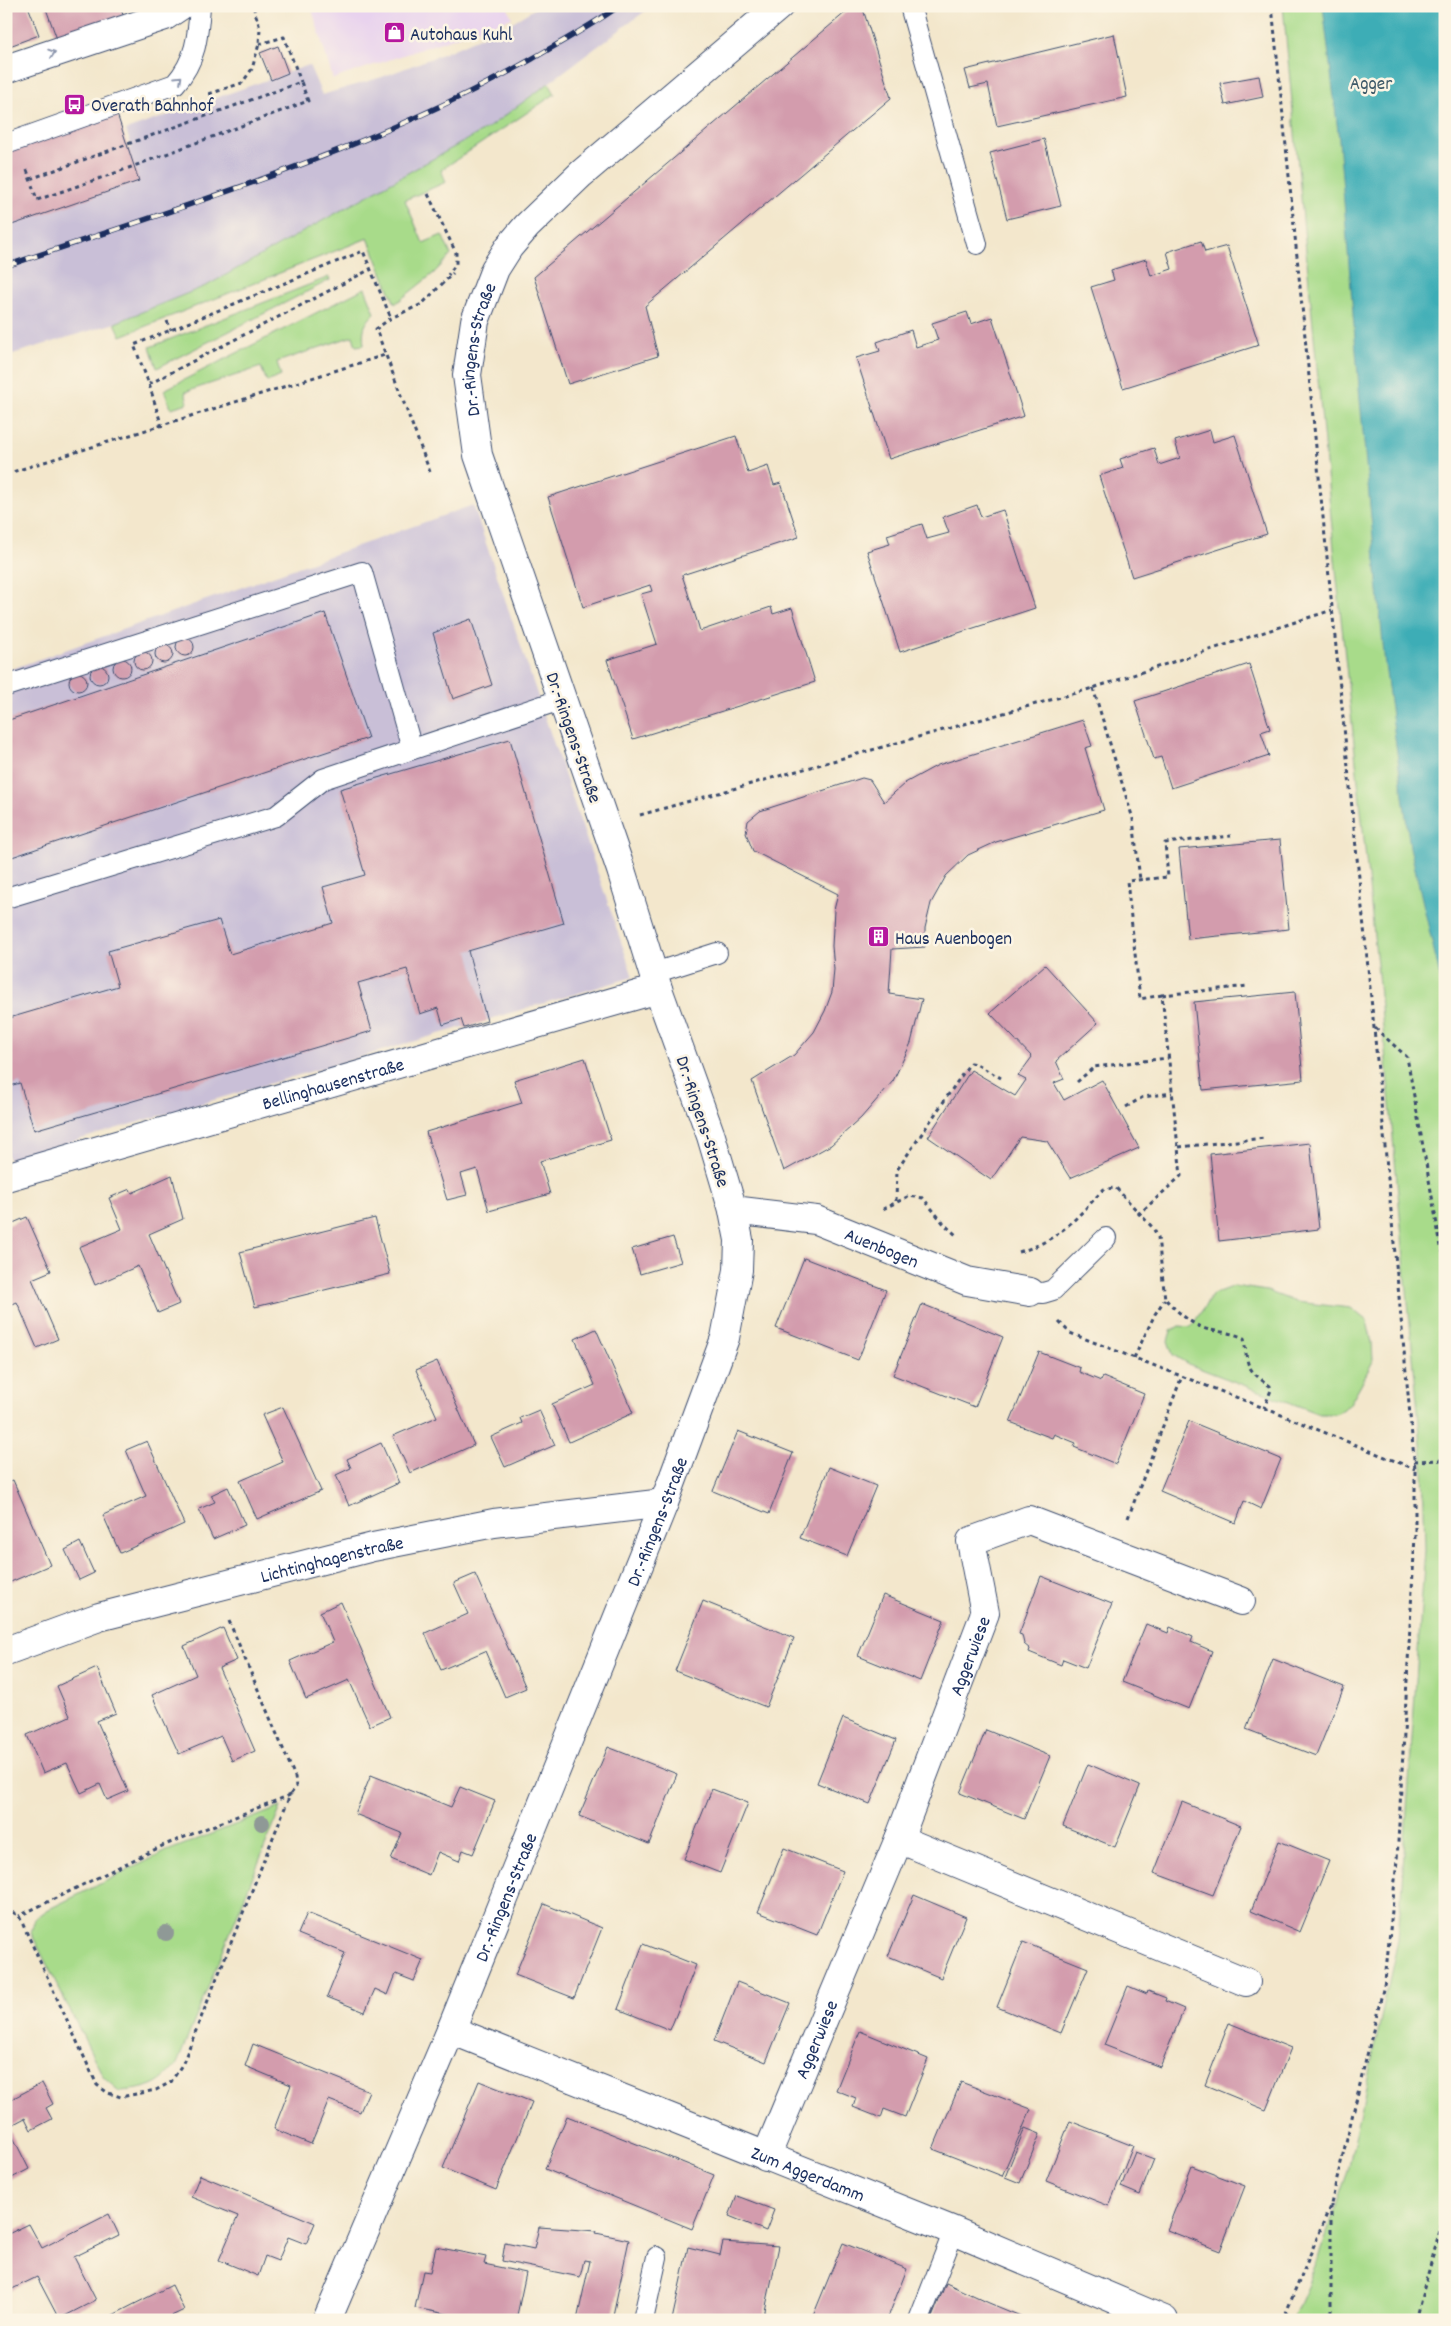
<svg xmlns="http://www.w3.org/2000/svg" width="1451" height="2326" viewBox="0 0 1451 2326" font-family="Dekko,sans-serif">
<style>
.built{fill:#e8d2ee}
.industrial{fill:#c9bfd7}
.green{fill:#a8db8a;stroke:#628574}
.water{fill:#3cadb6;stroke:#2c6e8a}
.building{fill:#d39cad}
.lines{fill:none;stroke-linecap:round;stroke-linejoin:round}
.service-casing{stroke:#3b4b6e;stroke-width:22}
.minor-casing{stroke:#3b4b6e;stroke-width:30}
.path{stroke:#3b4b6e;stroke-width:3;stroke-dasharray:4 4;stroke-linecap:butt}
.service{stroke:#fff;stroke-width:20}
.minor{stroke:#fff;stroke-width:28}
.rail-casing{stroke:#1b2f5e;stroke-width:5.5}
.rail{stroke:#fcf5e5;stroke-width:4;stroke-dasharray:11;stroke-linecap:butt}
.tree{fill:#8f9996}
.oneway{stroke:#8d97ae}
.labels{text-anchor:middle;stroke-width:5;stroke-linejoin:round;paint-order:stroke}
.poi-label{font-size:19px;fill:#1b2f5e;stroke:#fcf5e5;text-anchor:start}
.park-label{font-size:19px;fill:#3e5a69;stroke:#fcf5e5}
.street-label{font-size:19px;fill:#1b2f5e;stroke:#fcf5e5}
</style>
<rect width="100%" height="100%" fill="#fcf5e5"/>
<filter id="ink" filterUnits="userSpaceOnUse"><feTurbulence type="fractalNoise" baseFrequency=".02" numOctaves="2"/><feDisplacementMap in="SourceGraphic" scale="10" xChannelSelector="R" yChannelSelector="G"/><feConvolveMatrix kernelMatrix="1 2 1 2 8 2 1 2 1" color-interpolation-filters="sRGB"/></filter>
<filter id="wash" filterUnits="userSpaceOnUse"><feTurbulence type="fractalNoise" baseFrequency=".0096" numOctaves="4" result="noise"/><feDisplacementMap in="SourceGraphic" scale="20" xChannelSelector="R" yChannelSelector="G"/><feGaussianBlur stdDeviation="1.12" result="paint"/><feColorMatrix in="noise" values="0 0 0 0 0 0 0 0 0 0 0 0 0 0 0 0 0 1.4 0 .05"/><feComposite in="paint" operator="in"/></filter>
<g filter="url(#wash)">
<rect width="100%" height="100%" fill="#f3e7cc"/>
<!-- built -->
<path class="built" d="M311,6H507L512,18L333,79Z"/>
<!-- industrial -->
<g class="industrial">
<path d="M539,6H652L488,128L208,285L115,323L6,356V192L132,148L126,130L309,65L322,95L382,77L440,55L506,26Z"/>
<path d="M473,505L633,977L9,1160L6,1151V671Z"/>
</g>
<!-- green -->
<g class="green">
<path d="M1283,6H1445V2320H1292L1309,2282L1348,2170L1398,1940L1425,1550L1423,1466L1378,974L1335,560Z"/>
<path d="M549,83L555,94L441,170L446,182L405,200L423,243L442,235L451,255L434,273L395,304L368,238L121,336L115,323L208,285L488,128Z"/>
<path d="M329,277L330,280L157,368L150,347Z"/>
<path d="M365,288L375,313C364,323 362,330 364,345L356,346L353,336L277,362L281,376L267,382L261,367L185,392L188,403L171,408L164,390Z"/>
<path d="M1234,1286L1267,1291L1296,1302L1351,1308L1367,1321L1372,1343L1373,1361L1361,1384L1349,1405L1335,1414H1320L1188,1364L1173,1355L1168,1341L1171,1331L1179,1326L1191,1327L1213,1294Z"/>
<path d="M281,1807L177,2064C160,2086 147,2089 119,2091L104,2078L31,1933L35,1919L47,1910L167,1851Z"/>
</g>
<!-- water -->
<path class="water" d="M1323,6H1445V998L1410,847L1385,665L1360,400L1339,140Z"/>
<g id="blocks">
<!-- building -->
<g class="building">
<path d="M6,6H28L39,35L7,47Z"/>
<path d="M45,6H120L125,21L58,42Z"/>
<path d="M853,6H862L891,98L645,306L658,356L568,384L534,277Z"/>
<path d="M1114,34L1127,97L997,126L988,84L970,88L965,70Z"/>
<path d="M278,46L288,73L271,80L260,53Z"/>
<path d="M1259,76L1263,97L1225,105L1220,83Z"/>
<path d="M115,108L139,181L6,227V145Z"/>
<path d="M1044,139L1061,206L1007,219L990,153Z"/>
<path d="M1201,241L1205,252L1227,246L1259,345L1123,388L1091,287L1114,280L1111,270L1146,259L1151,276L1172,269L1167,252Z"/>
<path d="M967,312L971,324L992,317L1024,416L889,459L856,358L880,351L877,342L911,330L916,347L938,340L932,323Z"/>
<path d="M1210,430L1213,442L1235,435L1267,534L1132,577L1099,476L1123,468L1120,459L1154,448L1159,465L1180,458L1175,441Z"/>
<path d="M736,436L748,473L768,466L774,485L781,483L799,537L682,575L698,624L700,631L771,607L773,614L792,608L815,682L633,739L607,660L657,644L641,594L652,591L650,585L583,607L548,497Z"/>
<path d="M977,505L981,517L1003,510L1035,608L900,652L867,551L890,544L887,535L922,524L927,539L949,533L943,517Z"/>
<path d="M325,613L368,738L6,859V721Z"/>
<path d="M471,619L492,685L453,699L433,633Z"/>
<circle cx="185" cy="647" r="9"/>
<circle cx="164" cy="654" r="9"/>
<circle cx="143" cy="661" r="9"/>
<circle cx="122" cy="668" r="9"/>
<path d="M1249,664L1270,729L1261,732L1269,756L1171,788L1161,757L1154,759L1135,701Z"/>
<circle cx="99" cy="675" r="9"/>
<circle cx="78" cy="682" r="9"/>
<path d="M1083,720L1092,746L1085,748L1104,810L996,842L968,855L946,876L931,903L925,928V947L892,949L889,994L922,999L911,1043L893,1081L861,1118L831,1145L784,1171L752,1081L794,1055L814,1032L825,1011L832,992L834,969L832,946L834,910L838,894L753,851L746,833L748,821L760,811L862,778L870,780L884,802L905,783L938,765Z"/>
<path d="M510,739L564,923L468,951L487,1021L464,1028L461,1019L443,1025L438,1008L420,1014L407,969L358,983L372,1031L34,1130L20,1083L6,1087V1019L118,986L108,951L219,920L230,954L333,923L323,887L365,875L340,789Z"/>
<path d="M1280,840L1289,929L1188,939L1179,849Z"/>
<path d="M1045,965L1098,1023L1056,1061L1064,1079L1054,1083L1064,1100L1102,1080L1139,1148L1070,1178L1047,1141L1020,1137L991,1180L928,1137L971,1070L1015,1096L1026,1080L1018,1076L1032,1057L990,1013Z"/>
<path d="M1295,992L1303,1080L1203,1090L1194,1002Z"/>
<path d="M585,1058L611,1140L540,1161L550,1194L489,1211L477,1169L461,1174L467,1195L447,1200L426,1132L522,1103L514,1080Z"/>
<path d="M1310,1143L1319,1229L1219,1241L1210,1154Z"/>
<path d="M172,1175L183,1219L149,1234L179,1304L158,1313L138,1266L95,1285L79,1247L122,1229L109,1198L130,1189L132,1193Z"/>
<path d="M27,1217L51,1271L32,1279L58,1339L37,1348L17,1302L6,1307V1226Z"/>
<path d="M375,1218L390,1274L255,1307L240,1252Z"/>
<path d="M673,1237L681,1262L640,1274L632,1249Z"/>
<path d="M804,1258L886,1290L858,1360L776,1328Z"/>
<path d="M922,1304L1003,1337L975,1407L893,1375Z"/>
<path d="M596,1329L633,1413L569,1442L552,1404L595,1385L575,1339Z"/>
<path d="M1039,1352L1080,1368L1079,1372L1101,1381L1103,1377L1144,1394L1116,1464L1074,1447L1076,1443L1054,1434L1052,1438L1010,1422Z"/>
<path d="M437,1361L474,1445L410,1473L393,1436L437,1417L416,1370Z"/>
<path d="M283,1407L321,1491L257,1519L240,1481L283,1462L262,1415Z"/>
<path d="M539,1410L555,1445L505,1467L491,1437L522,1423L520,1418Z"/>
<path d="M1189,1421L1281,1459L1261,1509L1244,1501L1236,1523L1160,1491Z"/>
<path d="M738,1431L793,1453L769,1514L713,1491Z"/>
<path d="M147,1441L184,1524L120,1553L103,1515L146,1496L126,1450Z"/>
<path d="M381,1443L399,1483L349,1506L336,1475L351,1468L347,1459Z"/>
<path d="M829,1467L876,1486L847,1556L800,1538Z"/>
<path d="M13,1480L50,1565L6,1584V1483Z"/>
<path d="M228,1487L245,1525L213,1539L199,1509L215,1502L211,1495Z"/>
<path d="M80,1542L94,1573L79,1580L65,1550Z"/>
<path d="M475,1574L526,1688L505,1697L485,1651L441,1670L425,1633L468,1614L454,1583Z"/>
<path d="M1041,1576L1112,1604L1086,1668L1063,1659L1061,1665L1029,1652L1030,1649L1024,1644L1022,1635L1019,1634Z"/>
<path d="M883,1595L944,1620L920,1681L858,1656Z"/>
<path d="M703,1601L794,1638L766,1707L675,1671Z"/>
<path d="M341,1602L390,1717L370,1726L349,1680L306,1699L290,1661L333,1642L320,1612Z"/>
<path d="M1146,1624L1168,1633L1170,1627L1193,1637L1191,1642L1212,1651L1189,1709L1122,1682Z"/>
<path d="M223,1628L237,1660L219,1668L255,1751L232,1761L221,1736L179,1754L152,1695L196,1675L184,1646Z"/>
<path d="M1273,1659L1344,1687L1316,1756L1246,1729Z"/>
<path d="M97,1668L116,1713L97,1721L128,1791L107,1800L100,1784L81,1793L67,1763L43,1773L27,1735L70,1716L57,1686Z"/>
<path d="M843,1718L896,1740L870,1804L817,1783Z"/>
<path d="M986,1730L1050,1756L1024,1819L960,1793Z"/>
<path d="M608,1747L677,1774L649,1844L579,1816Z"/>
<path d="M1088,1764L1140,1786L1115,1847L1063,1826Z"/>
<path d="M371,1775L451,1807L460,1787L495,1801L473,1854L463,1850L459,1861L438,1852L429,1875L391,1859L402,1833L355,1814Z"/>
<path d="M712,1789L748,1803L720,1873L684,1859Z"/>
<path d="M1182,1802L1241,1826L1213,1895L1154,1873Z"/>
<path d="M1279,1841L1329,1861L1300,1932L1251,1911Z"/>
<path d="M784,1848L843,1871L817,1935L758,1912Z"/>
<path d="M914,1895L966,1917L941,1978L888,1956Z"/>
<path d="M544,1904L602,1928L574,1998L515,1975Z"/>
<path d="M307,1913L423,1960L414,1981L396,1974L388,1995L375,1989L365,2012L327,1997L345,1953L298,1934Z"/>
<path d="M1023,1942L1088,1968L1061,2033L997,2007Z"/>
<path d="M643,1944L696,1965L670,2030L618,2009Z"/>
<path d="M737,1982L790,2003L766,2062L714,2041Z"/>
<path d="M1128,1986L1147,1994L1148,1991L1166,1998L1165,2001L1184,2009L1160,2067L1104,2045Z"/>
<path d="M1229,2023L1291,2048L1266,2110L1205,2085Z"/>
<path d="M860,2031L928,2059L905,2117L884,2109L881,2118L853,2107L856,2098L836,2090Z"/>
<path d="M253,2044L369,2091L360,2112L329,2100L311,2144L274,2129L291,2085L245,2066Z"/>
<path d="M479,2081L532,2102L496,2190L443,2168Z"/>
<path d="M961,2082L1031,2109L1002,2176L933,2149Z"/>
<path d="M42,2083L53,2104L46,2108L52,2119L31,2130L25,2118L8,2127L29,2169L6,2181V2102Z"/>
<path d="M567,2116L714,2175L692,2229L545,2169Z"/>
<path d="M1070,2121L1133,2146L1109,2206L1046,2181Z"/>
<path d="M1025,2128L1040,2134L1020,2183L1005,2177Z"/>
<path d="M1135,2152L1154,2159L1140,2195L1121,2187Z"/>
<path d="M1192,2166L1245,2186L1220,2251L1167,2230Z"/>
<path d="M200,2175L315,2223L306,2244L288,2237L278,2261L265,2256L258,2276L219,2260L238,2216L191,2197Z"/>
<path d="M737,2196L774,2210L766,2231L729,2216Z"/>
<path d="M109,2214L119,2235L74,2257L96,2300L59,2319L37,2277L8,2291L6,2235L29,2224L42,2248Z"/>
<path d="M539,2227L597,2231L596,2233L629,2240L612,2320H577L590,2261L584,2260L580,2277L502,2261L505,2243L534,2249Z"/>
<path d="M723,2242L779,2246L763,2320H672L688,2247L720,2255Z"/>
<path d="M843,2243L907,2269L887,2320H823L813,2316Z"/>
<path d="M436,2247L486,2257L484,2264L526,2273L516,2320H489L473,2316V2319L415,2308L423,2271L430,2272Z"/>
<path d="M946,2283L989,2303L1030,2320H931Z"/>
<path d="M172,2285L184,2310L163,2320H108L107,2318Z"/>
</g>
</g>
</g>
<g filter="url(#ink)">
<use href="#blocks" fill-opacity="0" stroke="#3b4b6e" stroke-width="1"/>
<g class="lines">
<defs>
<g id="service">
<path d="M910,6L977,244"/>
<path d="M6,144L175,84C196,61 198,36 200,6"/>
<path d="M6,686L362,572L412,749"/>
<path d="M6,898L276,816L323,779L563,699"/>
<path d="M654,973L717,953"/>
<path d="M1030,1292L1043,1293L1053,1290L1106,1238"/>
<path d="M643,2320L657,2257"/>
<path d="M919,2320L954,2231"/>
</g>
<g id="minor">
<path d="M6,69L165,16L180,6"/>
<path id="s1" d="M6,1177L658,989"/>
<path id="s2" d="M733,1210L816,1220L967,1281L1030,1292"/>
<path id="s3" d="M6,1651L99,1617L373,1547L494,1523L664,1503"/>
<path d="M899,1839L1246,1982"/>
<path id="s4" d="M451,2030L954,2231L1164,2320"/>
<path id="s5" d="M766,2157L899,1839L985,1613L971,1541L1029,1520L1241,1601"/>
<path id="s6" d="M327,2320L451,2030L664,1503L725,1338L738,1270L739,1240L733,1210L711,1136L658,989L621,870L478,455L467,375L475,321L495,269L509,247L527,226L581,174L779,6"/>
</g>
</defs>
<!-- service casing -->
<use href="#service" class="service-casing"/>
<!-- minor casing -->
<use href="#minor" class="minor-casing"/>
<!-- path -->
<g class="path">
<path d="M1272,6L1374,1028L1415,1469V1536L1397,1860L1385,1981L1331,2204L1283,2320"/>
<path d="M259,44L284,37L301,82"/>
<path d="M209,94L242,83L252,69L259,44L260,28L253,6"/>
<path d="M27,170L37,200L118,172L308,101L301,82L30,179"/>
<path d="M428,194L456,253V264L448,275"/>
<path d="M167,321L171,330"/>
<path d="M149,384L371,269"/>
<path d="M162,427L149,384L134,345L363,251L391,318"/>
<path d="M430,472L376,329L391,318L422,304L453,273"/>
<path d="M6,474L385,355"/>
<path d="M1093,688L1133,819L1140,880"/>
<path d="M640,815L1093,688L1332,610"/>
<path d="M1162,995L1140,999L1127,881L1168,877L1165,843L1231,836"/>
<path d="M1375,1028L1407,1057L1441,1247L1445,1257"/>
<path d="M1077,1082L1094,1067L1168,1058"/>
<path d="M1126,1107L1143,1097L1172,1093"/>
<path d="M1179,1147L1265,1138"/>
<path d="M896,1201L897,1170L970,1063L976,1064L1001,1078"/>
<path d="M883,1209L909,1196L923,1198L944,1224L957,1236"/>
<path d="M1138,1215L1181,1176L1162,995L1249,986"/>
<path d="M1019,1252C1060,1240 1076,1218 1104,1189L1116,1188L1153,1228L1158,1237L1165,1299C1177,1311 1192,1326 1210,1330C1221,1332 1233,1333 1244,1338C1248,1367 1245,1368 1270,1386L1271,1390L1264,1408"/>
<path d="M1059,1322L1070,1333L1264,1408L1415,1469"/>
<path d="M1134,1358L1155,1314L1165,1299"/>
<path d="M1414,1461L1445,1460"/>
<path d="M1128,1518L1182,1376"/>
<path d="M229,1621L295,1777L296,1787L290,1795"/>
<path d="M6,1908L19,1916L97,2085L108,2093L121,2097L156,2090L171,2082L183,2063L290,1795L162,1846L19,1916"/>
<path d="M1331,2205V2320"/>
<path d="M1415,2320L1445,2213"/>
</g>
<!-- service -->
<use href="#service" class="service"/>
<!-- minor -->
<use href="#minor" class="minor"/>
<defs>
<path id="rail" d="M6,266C184,206 367,152 532,59C561,42 591,26 619,6"/>
</defs>
<!-- rail casing -->
<use href="#rail" class="rail-casing"/>
<!-- rail -->
<use href="#rail" class="rail"/>
</g>
<!-- trees -->
<g class="tree">
<circle cx="262" cy="1823" r="8"/>
<circle cx="166" cy="1933" r="8"/>
</g>
<!-- one-way arrows -->
<defs><path id="oneway-chevron" d="M-2-3.5L2.5 0L-2 3.5" fill="none" stroke-width="1.6" stroke-linecap="round" stroke-linejoin="round" transform="scale(1.25)"/></defs>
<g class="oneway">
<use href="#oneway-chevron" transform="translate(52 53) rotate(-19)"/>
<use href="#oneway-chevron" transform="translate(179 79) rotate(-43)"/>
</g>
</g>
<!-- icons -->
<defs>
<symbol id="shop-square" viewBox="-11 -11 22 22"><rect x="-9" y="-9" width="18" height="18" rx="4" fill="#b5179e" stroke="#fcf5e5"/><path d="M-5-2.5h2.3a2.7 3.5 0 0 1 5.4 0H5L5.5 6h-11ZM-1.5-2.5h3a1.5 2.3 0 0 0-3 0Z" fill="#fff"/></symbol>
<symbol id="bus-square" viewBox="-11 -11 22 22"><rect x="-9" y="-9" width="18" height="18" rx="4" fill="#b5179e" stroke="#fcf5e5"/><path d="M-5-6H5V4H4V6H2V4H-2V6H-4V4H-5ZM-3.5-4V0h7V-4ZM-3.5 1.2v1.5H-2V1.2ZM2 1.2v1.5H3.5V1.2Z" fill="#fff"/></symbol>
<symbol id="building-square" viewBox="-11 -11 22 22"><rect x="-9" y="-9" width="18" height="18" rx="4" fill="#b5179e" stroke="#fcf5e5"/><path d="M-4-6H4V6H1V3H-1V6H-4ZM-2.5-4.3h1.7v1.8h-1.7ZM.8-4.3h1.7v1.8H.8ZM-2.5-1h1.7V.8h-1.7ZM.8-1h1.7V.8H.8Z" fill="#fff"/></symbol>
</defs>
<g fill-rule="evenodd">
<use href="#shop-square" x="382" y="20" width="25" height="25"/>
<use href="#bus-square" x="62" y="92" width="25" height="25"/>
<use href="#building-square" x="866" y="924" width="25" height="25"/>
</g>
<g class="labels">
<!-- poi labels -->
<g class="poi-label">
<text x="410" y="40">Autohaus Kuhl</text>
<text x="91" y="111">Overath Bahnhof</text>
<text x="895" y="944">Haus Auenbogen</text>
</g>
<!-- park labels -->
<g class="park-label">
<text x="1371" y="89">Agger</text>
</g>
<!-- street labels -->
<g class="street-label">
<text dy="7" stroke="none"><textPath href="#s6" startOffset="2094">Dr.-Ringens-Straße</textPath></text>
<text transform="translate(575 737) rotate(71)" y="7">Dr.-Ringens-Straße</text>
<text dy="7" stroke="none"><textPath href="#s1" startOffset="340">Bellinghausenstraße</textPath></text>
<text transform="translate(704 1121) rotate(72)" y="7">Dr.-Ringens-Straße</text>
<text dy="7" stroke="none"><textPath href="#s2" startOffset="155">Auenbogen</textPath></text>
<text dy="7" stroke="none"><textPath href="#s6" startOffset="864">Dr.-Ringens-Straße</textPath></text>
<text dy="7" stroke="none"><textPath href="#s3" startOffset="339">Lichtinghagenstraße</textPath></text>
<text dy="7" stroke="none"><textPath href="#s5" startOffset="541">Aggerwiese</textPath></text>
<text dy="7" stroke="none"><textPath href="#s6" startOffset="459">Dr.-Ringens-Straße</textPath></text>
<text dy="7" stroke="none"><textPath href="#s5" startOffset="128">Aggerwiese</textPath></text>
<text dy="7" stroke="none"><textPath href="#s4" startOffset="385">Zum Aggerdamm</textPath></text>
</g>
</g>
<!-- margin -->
<rect width="1451" height="2326" fill="none" stroke="#fcf5e5" stroke-width="25"/>
</svg>
